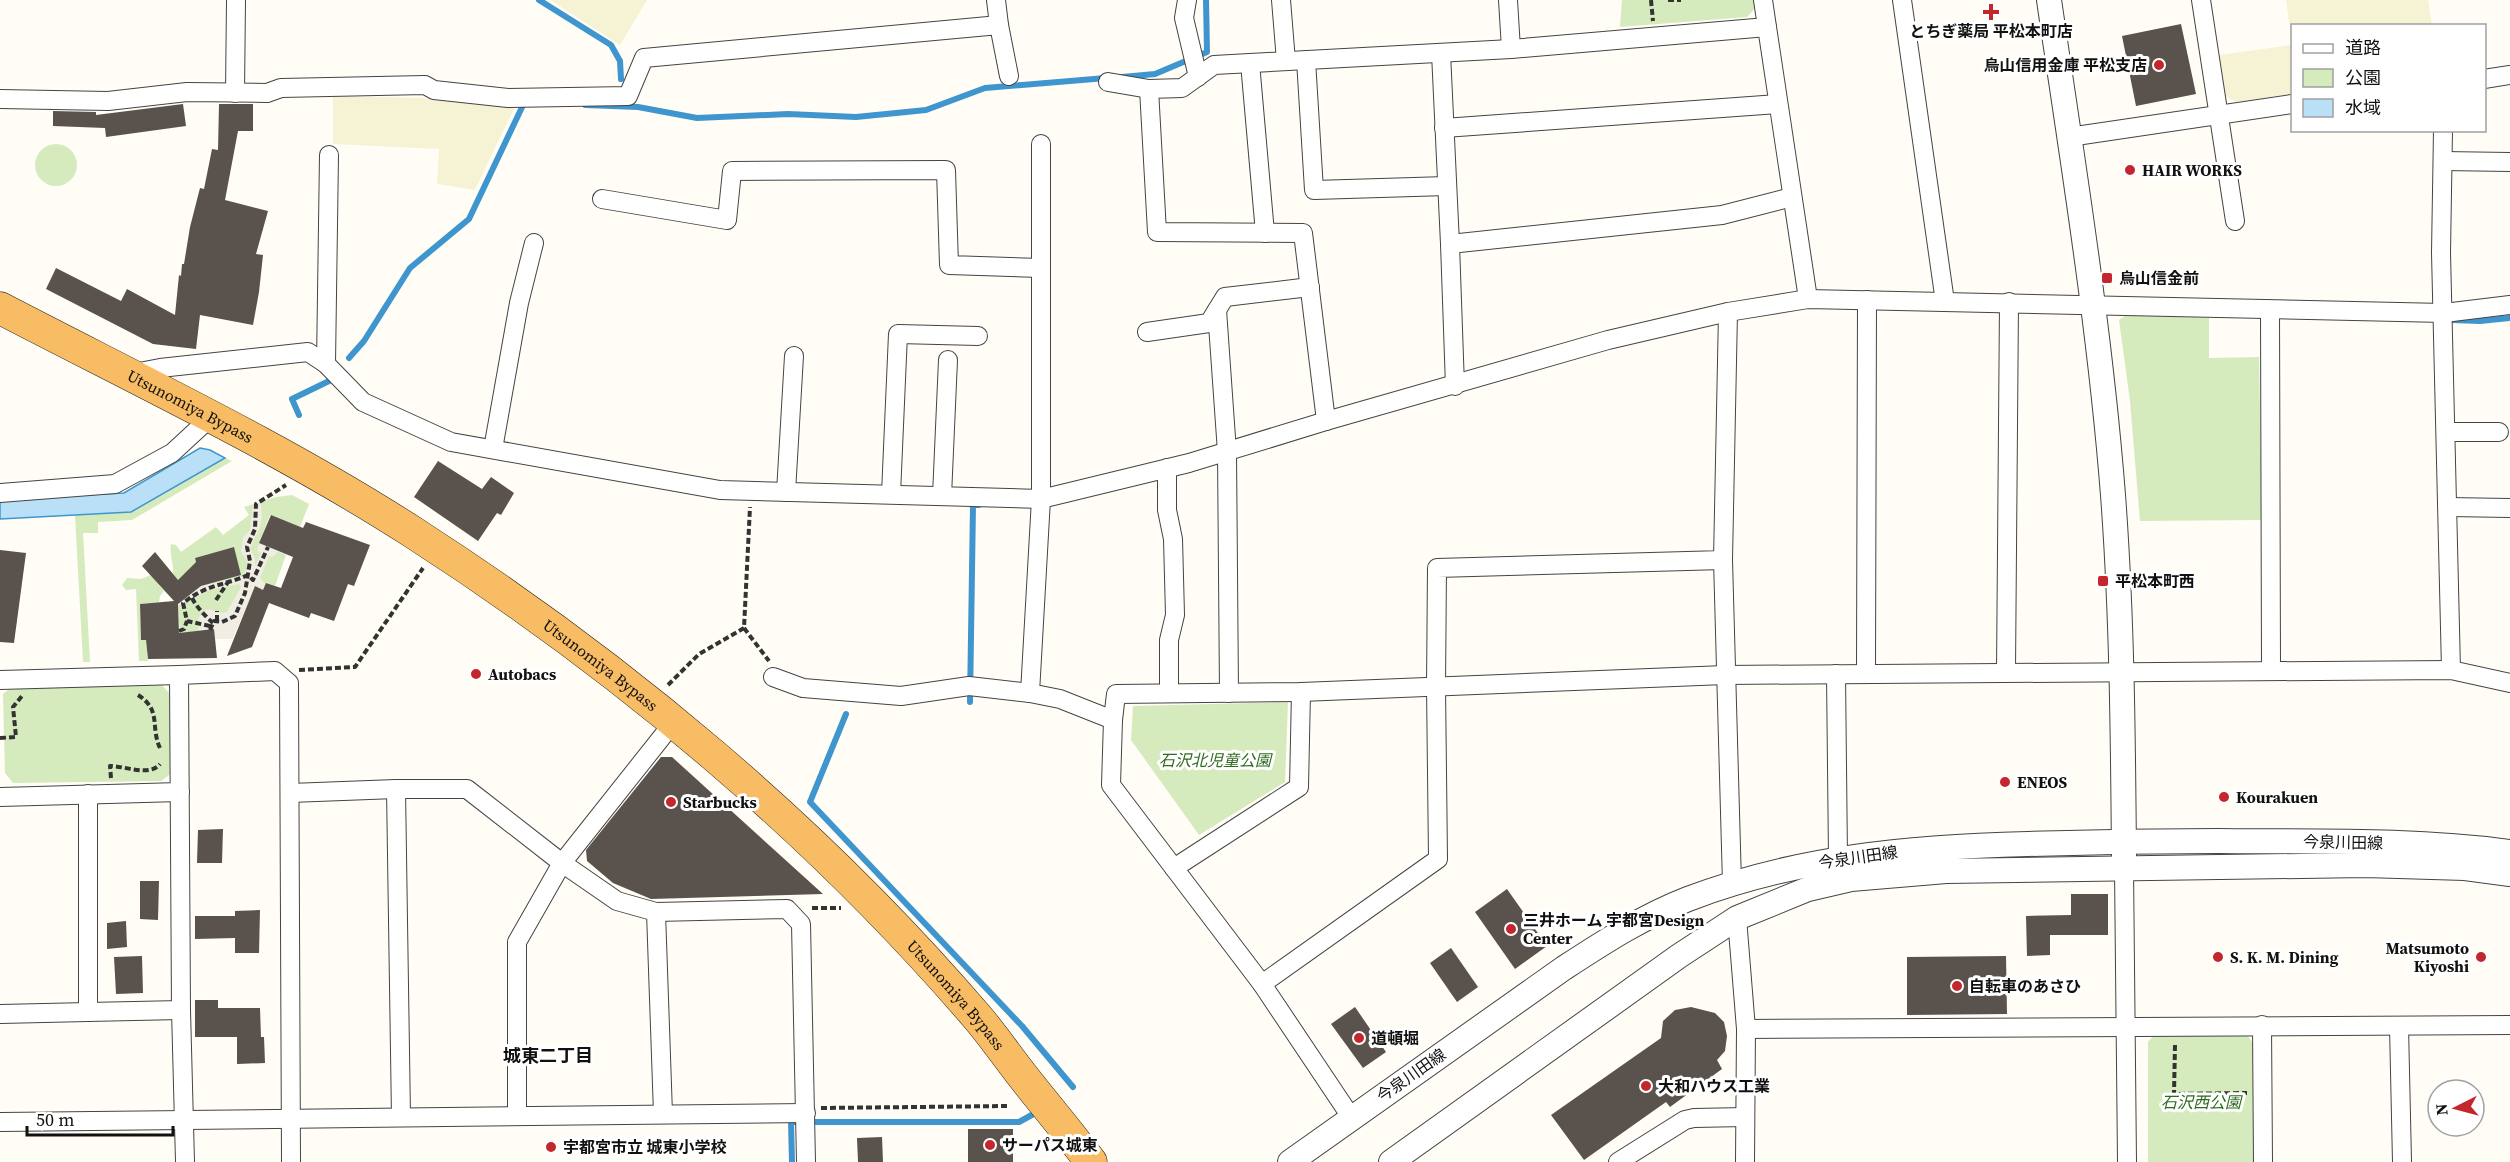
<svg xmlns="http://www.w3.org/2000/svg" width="2510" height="1162" viewBox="0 0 2510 1162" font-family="'Source Serif 4','Noto Sans JP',serif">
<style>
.farmland{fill:#f6f3d4}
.green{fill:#d5ebbd}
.plaza{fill:#f1ede2}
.water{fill:#b9e0f7;stroke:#3f96cf;stroke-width:1.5}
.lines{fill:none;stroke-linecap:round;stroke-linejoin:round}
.stream{stroke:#3f96cf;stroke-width:6}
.building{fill:#5a524d}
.minor-casing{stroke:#444;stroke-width:20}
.tertiary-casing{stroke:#444;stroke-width:26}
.trunk-casing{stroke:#222;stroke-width:33}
.path{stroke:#333;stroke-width:4;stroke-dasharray:6 3;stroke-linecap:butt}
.minor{stroke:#fff;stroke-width:18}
.tertiary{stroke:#fff;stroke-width:24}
.trunk{stroke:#f7bc64;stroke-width:32}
.poi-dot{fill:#c4262e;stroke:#fff;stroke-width:2}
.labels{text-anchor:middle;stroke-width:6;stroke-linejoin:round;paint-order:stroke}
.poi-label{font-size:16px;font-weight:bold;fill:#111;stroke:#fff;text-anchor:start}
.street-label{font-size:16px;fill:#111;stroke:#fff}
.park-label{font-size:16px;font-style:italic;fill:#2f6b1f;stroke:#fff}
.neighbourhood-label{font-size:18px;font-weight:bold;fill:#111;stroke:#fff}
</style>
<rect width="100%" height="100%" fill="#fffdf5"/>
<!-- farmland -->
<g class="farmland">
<path d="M550,0H647L620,45Z"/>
<path d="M2286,0H2428L2432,25L2292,26V94L2236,102L2224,95L2219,55L2292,45Z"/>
<path d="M333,96L518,100L475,190L437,184L439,149L333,144Z"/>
</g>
<!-- green -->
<g class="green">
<path d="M1622,0H1756L1757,6L1747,17L1620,27Z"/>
<circle cx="56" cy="165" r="21"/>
<path d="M2129,313L2209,318V358L2259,357L2262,520L2140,521L2130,401L2119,320Z"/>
<path d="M225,458L232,461L132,520L98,522V533H83L90,662H83L75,515L131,512Z"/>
<path d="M292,495L309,504L300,527L270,515L259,543L286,555L275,586L266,583L263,590L255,587L232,639H215L214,629L180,639L178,604L201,586L240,575L234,547L195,558L196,562L178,580L173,574C174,563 169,554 171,544L176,545L181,552L216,527L223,535L249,515L244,507L276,497Z"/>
<path d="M151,575L164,591L160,596L159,602L140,604L141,640H146L148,661H139L136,589L126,590L122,585L127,578L141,579Z"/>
<path d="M162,685L169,693L172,773L161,781L13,783L5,773L3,694L13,686Z"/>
<path d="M1288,702L1285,782L1199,835L1131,740L1133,706Z"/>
<path d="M2156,1033L2246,1034L2253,1043V1162H2148V1042Z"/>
</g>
<!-- plaza -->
<path class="plaza" d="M261,503L262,517L259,530L250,548L255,558V566L261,553L257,551L259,543L278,551L273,557L269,556L260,578L265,584L263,590L255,587L232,639H215L214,629L199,639L198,620L202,613L208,609L222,613L227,612L241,587L239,584L209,590L178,606V604L201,586L243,576L247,568V561L241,551L243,538L250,530L253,505Z"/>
<!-- water -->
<path class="water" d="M200,448L210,450L225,458L131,512L0,519V499L124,493Z"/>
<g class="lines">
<!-- stream -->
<g class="stream">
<path d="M539,0L611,45L620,61L621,79"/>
<path d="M1122,77L1155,74L1207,52L1206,0"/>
<path d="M585,105L638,107L697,118L788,114L856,117L926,110L985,88L1106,78"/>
<path d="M2451,320L2480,321L2510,318"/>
<path d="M349,358L364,341L410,268L469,219L524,103H527"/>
<path d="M299,415L292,399L329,381"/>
<path d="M970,702L973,505H979"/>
<path d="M846,714L810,802L1022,1026L1073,1087"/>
<path d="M792,1162L791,1122H1019L1039,1111"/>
</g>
</g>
<!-- building -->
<g class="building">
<path d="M2181,24L2196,94L2136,106L2122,36Z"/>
<path d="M183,104L186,126L106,137L105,128L53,126V111L96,112V115Z"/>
<path d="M219,104H253V131H238L225,200L268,211L256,254L263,255L259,292L253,325L200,315L196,349L153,344L46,289L56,268L121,301L127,289L175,315L179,275L181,276L182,264H184L190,227L200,188L204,189L212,149L218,150Z"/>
<path d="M438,461L482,489L491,477L514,493L501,515L497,513L478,541L414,497Z"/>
<path d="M271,515L303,528L306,522L370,545L354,586L348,584L334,621L311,613L309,618L269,603L252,647L227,656L255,586L263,590L266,583L281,588L293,557L259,543Z"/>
<path d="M234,547L241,575L201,586L178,604L179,633L214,629L217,658L148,659L146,640H141L140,604L174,601L142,566L155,552L178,580L196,562L195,558Z"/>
<path d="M0,550L26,553L14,643L0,642Z"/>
<path d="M661,757H672L823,894L651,899L613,883L587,861L586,850Z"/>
<path d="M223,829L222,863H197L198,830Z"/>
<path d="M140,881H159L158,920L140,919Z"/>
<path d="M1507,889L1547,946L1515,969L1475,912Z"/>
<path d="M2071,894H2108V935H2050V955L2027,956L2026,916L2071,915Z"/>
<path d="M260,910L259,953H235V938L195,939V916H235V911Z"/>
<path d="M126,921L127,947L107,949V923Z"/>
<path d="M1451,948L1478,987L1457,1002L1430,963Z"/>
<path d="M142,956L143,993L116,994L114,957Z"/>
<path d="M2006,956L2007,1014L1907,1015V957Z"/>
<path d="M195,1000H218V1008H260L261,1037H264L265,1063L237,1064V1037H195Z"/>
<path d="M1355,1007L1386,1052L1363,1068L1331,1024Z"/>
<path d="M1691,1007L1715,1013L1724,1022L1727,1036L1725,1051L1717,1060L1722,1069L1670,1107L1666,1102L1584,1160L1551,1115L1661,1038L1663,1021L1675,1010Z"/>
<rect x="968" y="1129" width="45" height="33"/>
<path d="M882,1137L883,1162H858L857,1138Z"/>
</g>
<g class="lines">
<defs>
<g id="minor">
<path d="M996,0L999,25"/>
<path d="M1187,0L1184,18L1198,77"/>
<path d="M1281,0L1286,61"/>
<path d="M1508,0L1511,49"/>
<path d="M1902,0L1945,302"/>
<path d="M2201,0L2235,221"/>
<path d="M1767,27L1808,299"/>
<path d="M1441,53L1450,244L1722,215L1792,197"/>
<path d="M1306,60L1314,190L1447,186"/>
<path d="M1250,63L1265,233"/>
<path d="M2484,79L2510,75"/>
<path d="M1108,82L1149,89L1182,88L1214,65L1511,49L1767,27L1763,0"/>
<path d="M1149,89L1157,232L1303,233L1326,421"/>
<path d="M235,93L236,0"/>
<path d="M0,99L108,101L187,92L267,93L281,88L425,85L434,90L508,98L628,96L644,58L999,25L1009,76"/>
<path d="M1444,128L1778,104"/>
<path d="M2443,130L2441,253L2451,670"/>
<path d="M2069,137L2292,104"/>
<path d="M1041,144V499L1030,693L1060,699L1113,720L1116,694L1301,692L1725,675L2451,670L2510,683"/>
<path d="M2443,161L2510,162"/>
<path d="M602,199L727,220L732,171L946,170L949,265L1041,268"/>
<path d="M1450,244L1455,386"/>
<path d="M1217,310L1227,452L1229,693"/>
<path d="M2270,310L2271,670"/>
<path d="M1147,332L1209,323L1225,297L1310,287"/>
<path d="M326,364L329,155"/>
<path d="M129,374L160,368L308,352L326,364L363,402L451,442L720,490L1041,499L1189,463L1326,421L1608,340L1728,312L1808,299L2444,313L2510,305"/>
<path d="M2446,432H2499"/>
<path d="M493,449L519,303L534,243"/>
<path d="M1167,468V510L1173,539L1175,615L1169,640V693"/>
<path d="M786,492L794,356"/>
<path d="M0,493L115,484L172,453L211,417"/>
<path d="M891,494L898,334L978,336"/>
<path d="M942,496L948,360"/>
<path d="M2448,507L2510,508"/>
<path d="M1723,560L1732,884"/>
<path d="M2006,672L2009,302"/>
<path d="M1836,674L1838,858"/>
<path d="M1866,674L1867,300"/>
<path d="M773,677L803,688L901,696L969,686L1030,693"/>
<path d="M0,680L179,675"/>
<path d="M1113,720L1111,785L1262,984L1351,1117"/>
<path d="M290,793L396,789"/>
<path d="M88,794V1012L181,1010"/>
<path d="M0,797L180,792"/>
<path d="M1174,868L1299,787L1301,692"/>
<path d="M2124,868L2127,1162"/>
<path d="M656,912L787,909L801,924L806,1162"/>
<path d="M1737,918L1746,1029L1745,1162"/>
<path d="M1262,984L1438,859L1436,686L1437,568L1723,560L1728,312"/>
<path d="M0,1014L88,1012"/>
<path d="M2262,1025L2263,1162"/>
<path d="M2399,1026L2402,1162"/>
<path d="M1746,1029L2510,1025"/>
<path d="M517,1116V942L562,863L673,723"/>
<path d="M401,1117L396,789H467L562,863L617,901L656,912L663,1114"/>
<path d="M0,1122L806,1113"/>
<path d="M185,1162L181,1010L179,675L275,671L289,683L291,1162"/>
<path d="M1618,1162L1685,1120L1694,1118L1745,1117"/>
</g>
<g id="tertiary">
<path d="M2049,0C2073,164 2100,329 2113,495C2122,615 2123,736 2124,857"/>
<path d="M1290,1162L1564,968C1604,942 1644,916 1688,899C1798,857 1911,847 2028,844C2091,842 2154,841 2218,841C2315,842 2413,839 2510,852"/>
<path d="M1391,1162L1679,956L1737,918L1808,889L1851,879L1946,871L2365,865L2465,868L2510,874"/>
</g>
<g id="trunk">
<path id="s1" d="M0,308C140,381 282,448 414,533C622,667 817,830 978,1018C995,1038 1009,1059 1025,1079C1047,1107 1070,1134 1091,1162"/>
</g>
</defs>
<!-- minor casing -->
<use href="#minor" class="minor-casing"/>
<!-- tertiary casing -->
<use href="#tertiary" class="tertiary-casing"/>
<!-- trunk casing -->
<use href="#trunk" class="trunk-casing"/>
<!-- path -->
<g class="path">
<path d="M1651,0L1653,21"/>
<path d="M1668,0H1681"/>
<path d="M192,598C196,606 205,616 213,623"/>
<path d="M216,600L228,582"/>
<path d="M217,621V611"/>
<path d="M210,626L187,621L183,603C207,584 223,586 248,575L253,580L268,547"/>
<path d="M744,628L769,661"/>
<path d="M210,630L214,621L222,622L235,616L245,593L250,561L247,547L255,529L256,504L286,485"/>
<path d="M179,631L184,629L187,621"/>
<path d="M299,670L355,667L423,568"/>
<path d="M668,685L699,654L744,628L750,507"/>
<path d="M138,695C162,710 150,727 160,748"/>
<path d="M0,738L16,737L13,707L22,696"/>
<path d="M111,778L110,766C125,766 150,777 160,764"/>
<path d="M812,908H841"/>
<path d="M2175,1045L2174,1094L2247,1093"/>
<path d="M821,1108L1009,1106"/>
</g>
<!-- minor -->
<use href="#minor" class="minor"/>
<!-- tertiary -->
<use href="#tertiary" class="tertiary"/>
<!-- trunk -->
<use href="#trunk" class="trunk"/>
</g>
<!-- markers -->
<g class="poi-dot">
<path d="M1988 3h6v6h6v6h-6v6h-6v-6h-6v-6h6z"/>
<circle cx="2159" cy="65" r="6"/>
<circle cx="2130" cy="170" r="6"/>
<rect x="2101" y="272" width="12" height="12" rx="3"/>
<rect x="2097" y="575" width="12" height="12" rx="3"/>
<circle cx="476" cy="674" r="6"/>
<circle cx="2005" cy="782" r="6"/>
<circle cx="2224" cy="797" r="6"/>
<circle cx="671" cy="802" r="6"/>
<circle cx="1511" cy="929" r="6"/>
<circle cx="2218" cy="957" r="6"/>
<circle cx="2481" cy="957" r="6"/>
<circle cx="1957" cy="986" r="6"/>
<circle cx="1359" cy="1038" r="6"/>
<circle cx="1646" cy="1086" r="6"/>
<circle cx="990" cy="1145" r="6"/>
<circle cx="551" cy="1147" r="6"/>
</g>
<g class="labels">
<!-- poi labels -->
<g class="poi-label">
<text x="1991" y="37" text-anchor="middle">とちぎ薬局 平松本町店</text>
<text x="2147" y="71" text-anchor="end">烏山信用金庫 平松支店</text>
<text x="2142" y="176">HAIR WORKS</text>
<text x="2119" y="284">烏山信金前</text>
<text x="2115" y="587">平松本町西</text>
<text x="488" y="680">Autobacs</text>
<text x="2017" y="788">ENEOS</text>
<text x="2236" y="803">Kourakuen</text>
<text x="683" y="808">Starbucks</text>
<text x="1523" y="926">三井ホーム 宇都宮Design<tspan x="1523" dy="18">Center</tspan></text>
<text x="2469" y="954" text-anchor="end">Matsumoto<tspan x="2469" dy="18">Kiyoshi</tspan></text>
<text x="2230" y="963">S. K. M. Dining</text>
<text x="1969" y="992">自転車のあさひ</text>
<text x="1371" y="1044">道頓堀</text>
<text x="1658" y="1092">大和ハウス工業</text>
<text x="1002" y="1151">サーパス城東</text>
<text x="563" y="1153">宇都宮市立 城東小学校</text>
</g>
<!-- street labels -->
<g class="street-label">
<text dy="6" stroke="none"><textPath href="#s1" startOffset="214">Utsunomiya Bypass</textPath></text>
<text dy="6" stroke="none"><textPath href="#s1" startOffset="700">Utsunomiya Bypass</textPath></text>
<text transform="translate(2343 842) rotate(1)" y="6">今泉川田線</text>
<text transform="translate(1858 857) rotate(-8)" y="6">今泉川田線</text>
<text dy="6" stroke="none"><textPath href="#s1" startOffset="1186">Utsunomiya Bypass</textPath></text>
<text transform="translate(1411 1075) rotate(-35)" y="6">今泉川田線</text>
</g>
<!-- park labels -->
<g class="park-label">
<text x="1215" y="766">石沢北児童公園</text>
<text x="2201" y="1108">石沢西公園</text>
</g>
<!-- neighbourhood labels -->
<g class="neighbourhood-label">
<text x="548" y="1062">城東二丁目</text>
</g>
</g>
<!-- legend -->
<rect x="2291" y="24" width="195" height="108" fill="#ffffff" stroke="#a0a0a0" stroke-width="1.5"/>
<rect x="2303" y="44" width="30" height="9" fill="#ffffff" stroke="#a0a0a0" stroke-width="1.5"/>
<text x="2345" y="54" font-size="18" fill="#111111">道路</text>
<rect x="2303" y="69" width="30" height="18" fill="#d5ebbd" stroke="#a0a0a0" stroke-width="1.5"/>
<text x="2345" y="84" font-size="18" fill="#111111">公園</text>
<rect x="2303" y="99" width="30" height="18" fill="#b9e0f7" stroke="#a0a0a0" stroke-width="1.5"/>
<text x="2345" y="114" font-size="18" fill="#111111">水域</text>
<!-- north arrow -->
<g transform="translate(2456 1108) rotate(264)"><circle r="28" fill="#ffffff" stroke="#a0a0a0" stroke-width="1.5"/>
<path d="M0-4.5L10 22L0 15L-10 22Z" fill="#c4262e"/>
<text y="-9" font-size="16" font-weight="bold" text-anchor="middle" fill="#111111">N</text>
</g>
<!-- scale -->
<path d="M27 1126v9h146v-9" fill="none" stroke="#111111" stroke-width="3"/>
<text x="36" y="1126" font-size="18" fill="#111111" stroke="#ffffff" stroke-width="4.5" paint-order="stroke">50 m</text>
</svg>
